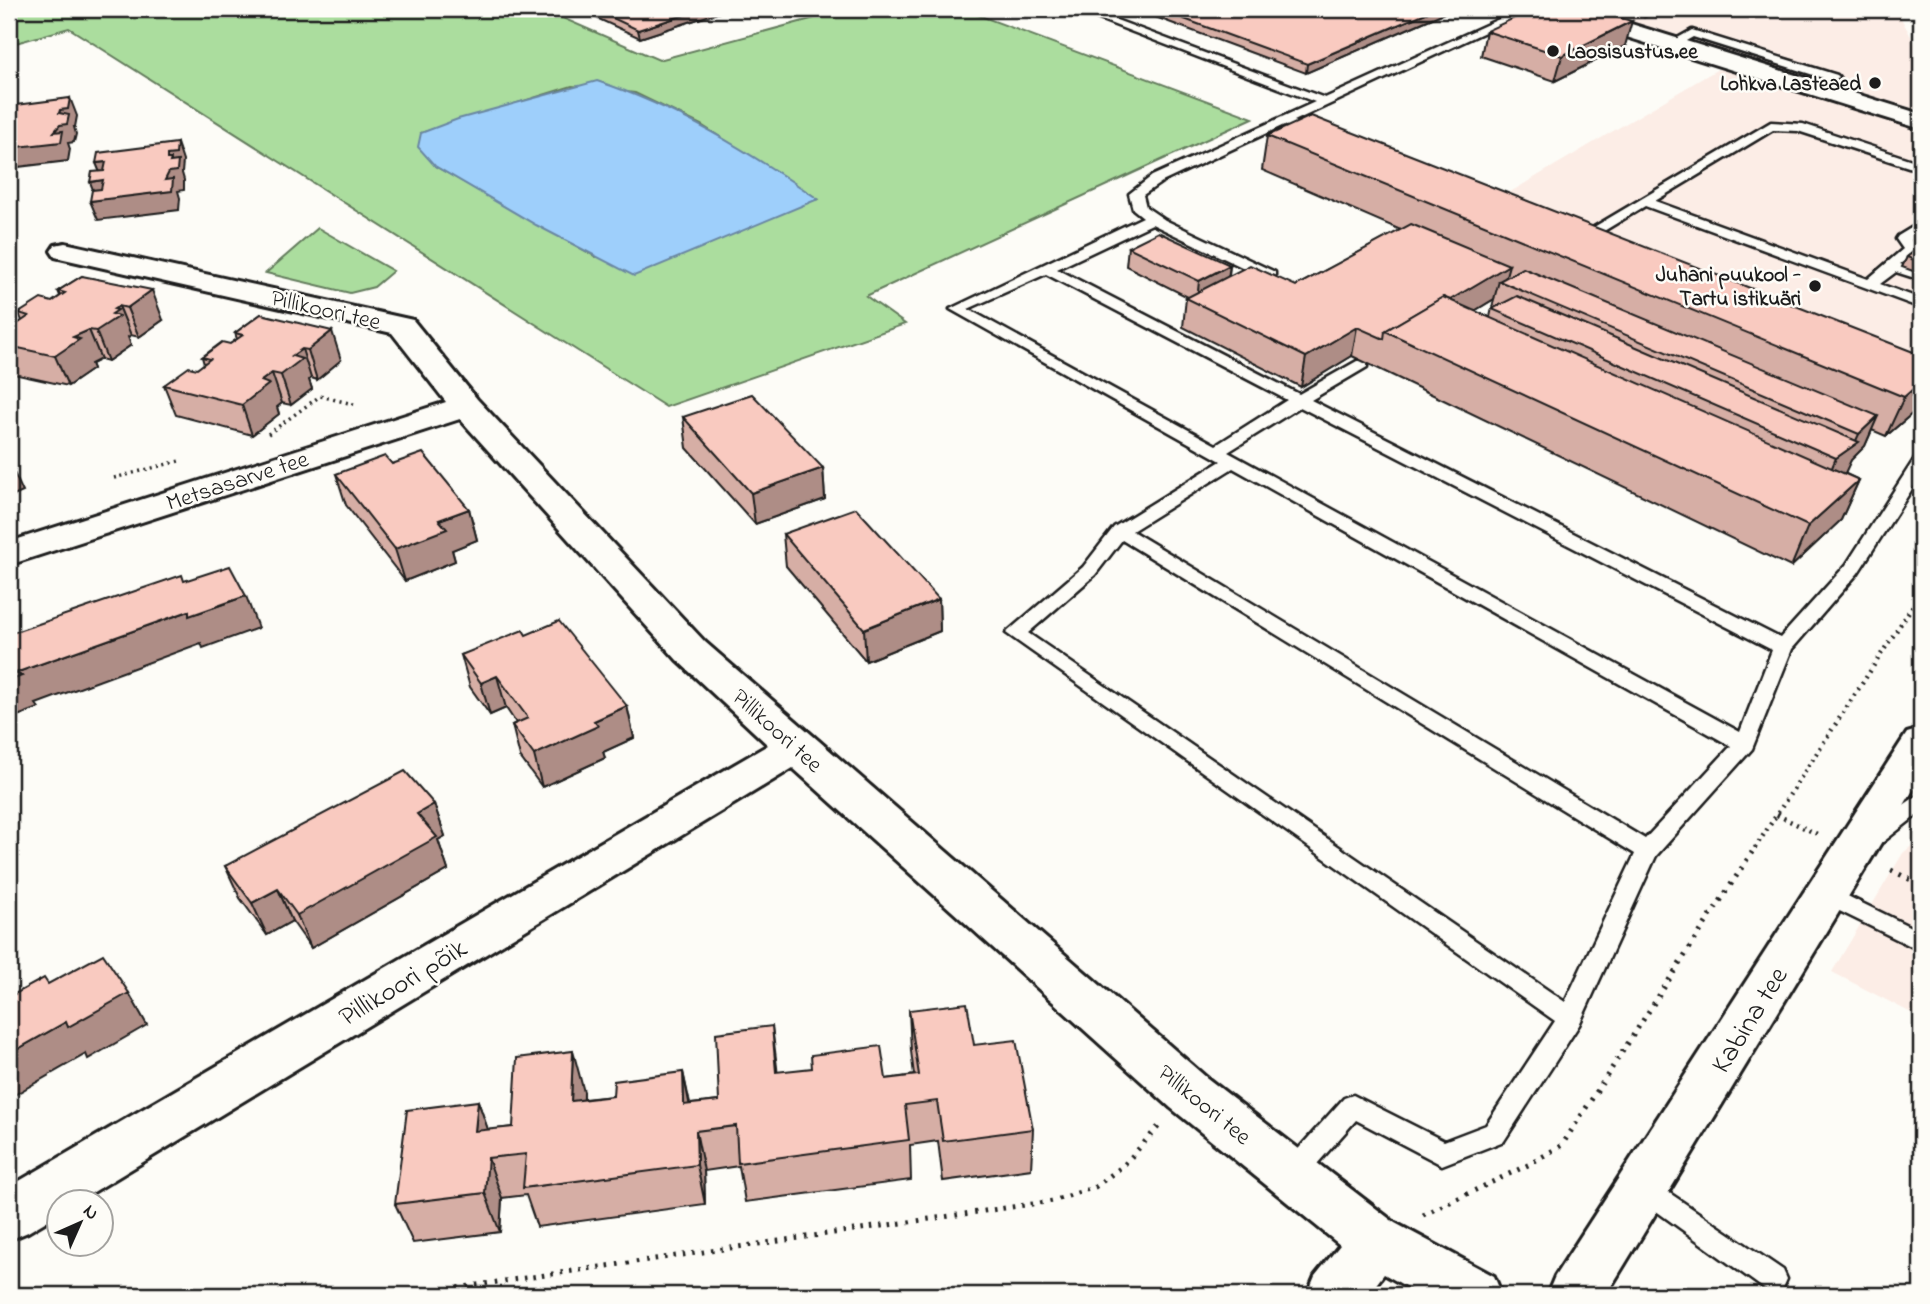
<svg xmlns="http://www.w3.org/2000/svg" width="1930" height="1304" viewBox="0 0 1930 1304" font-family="'Indie Flower',sans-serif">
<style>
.built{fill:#fcede6}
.green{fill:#abdd9e;stroke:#647c5d;stroke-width:2;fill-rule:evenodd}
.water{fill:#9ecffb;stroke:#6a87a2;stroke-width:2}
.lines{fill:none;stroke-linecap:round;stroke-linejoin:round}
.lane-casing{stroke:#1c1c1c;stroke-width:5}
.street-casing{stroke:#1c1c1c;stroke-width:6}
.secondary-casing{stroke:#1c1c1c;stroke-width:6}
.path-far2{stroke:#1c1c1c;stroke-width:3.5;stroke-dasharray:2 4.5;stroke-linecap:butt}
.path-far1{stroke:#1c1c1c;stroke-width:4.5;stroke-dasharray:2 5;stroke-linecap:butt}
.path{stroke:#1c1c1c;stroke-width:5;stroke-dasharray:2.5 7;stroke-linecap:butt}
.lane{fill:#fdfcf7;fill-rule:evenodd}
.street{fill:#fdfcf7;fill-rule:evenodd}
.secondary{fill:#fdfcf7;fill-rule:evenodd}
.wall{fill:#d6aea5;stroke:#1c1c1c;stroke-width:2;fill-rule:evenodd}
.shaded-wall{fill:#ae8d86;stroke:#1c1c1c;stroke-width:2}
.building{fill:#f9cac0;stroke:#1c1c1c;stroke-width:2}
.poi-dot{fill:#1c1c1c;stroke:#fdfcf7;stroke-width:2.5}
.labels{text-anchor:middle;stroke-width:5;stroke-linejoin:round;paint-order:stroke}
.far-poi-label{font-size:21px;font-weight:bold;fill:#1c1c1c;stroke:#fdfcf7;text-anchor:end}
.street-label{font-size:24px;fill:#1c1c1c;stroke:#fdfcf7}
.near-street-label{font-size:28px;fill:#1c1c1c;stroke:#fdfcf7}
</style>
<rect width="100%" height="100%" fill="#fdfcf7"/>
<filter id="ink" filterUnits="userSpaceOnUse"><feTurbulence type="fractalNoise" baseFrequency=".0143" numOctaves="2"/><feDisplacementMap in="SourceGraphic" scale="14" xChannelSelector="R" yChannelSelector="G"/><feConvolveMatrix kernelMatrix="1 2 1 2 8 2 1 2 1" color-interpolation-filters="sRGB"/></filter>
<g filter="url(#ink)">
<!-- built -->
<g class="built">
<path d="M1586,9H1896L1921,55V111Z"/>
<path d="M1723,66L1921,128V371L1495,201Z"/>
<path d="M1921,838V1018L1832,972L1903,853Z"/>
</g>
<!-- green -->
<g class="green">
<path d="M9,9H542L659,60L848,9H962L1253,118L866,296L905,324L666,407L69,28L9,45ZM572,86L635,93L701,125L818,199L596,257L435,166L421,133Z"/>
<path d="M318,228L393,271L374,287L350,293L266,273Z"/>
</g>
<!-- water -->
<path class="water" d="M597,81C677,107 749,152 818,199L634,276L536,225L435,166L418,147L421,133L458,119Z"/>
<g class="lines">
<defs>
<g id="lane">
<path d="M1073,9H1087L1325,98L1521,9H1534L1294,121L1320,131V137H1312L1284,125L1162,182L1143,195L1146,207L1165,220L1275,272V278H1265L1152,224L1057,269L1299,394L1357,361H1367V367L1311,400L1780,638L1846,565L1915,458L1921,457V475L1858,573L1792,649L1752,749L1656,856L1579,1025L1504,1141L1442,1165L1356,1120L1301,1182L1292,1186L1283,1182L1279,1174L1283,1166L1344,1098L1353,1095L1444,1141L1486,1125L1555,1021L1006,633L1083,567L1114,527L1221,461L950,309L1143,217L1133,209L1129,194L1152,176L1315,102ZM1046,274L1287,400L1216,445L968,309ZM1300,407L1772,650L1740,732L1228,452ZM1233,468L1731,746L1645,839L1132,531ZM1122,540L1635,854L1565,1002L1028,633L1095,575Z"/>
<path d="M1692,30L1837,75L1839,77L1815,92L1809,88L1823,78L1693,37L1677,46L1667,44Z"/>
<path d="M1771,122L1803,124L1921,163V171L1798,131L1773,130L1655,201L1868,279L1903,249L1896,239L1898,236L1921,222V232L1911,240L1918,250L1900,264L1921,271V280L1896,272L1880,284L1921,299V308L1645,206L1584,243L1572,240Z"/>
<path d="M1921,793V812L1883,842H1867L1864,836L1867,830Z"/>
<path d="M1827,886L1921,932V951L1819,901L1816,895L1819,889Z"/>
<path d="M1643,1175L1783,1270L1787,1279L1783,1288L1773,1292L1763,1288L1634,1195L1630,1187L1634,1179Z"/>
</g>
<g id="street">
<path d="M1550,9H1583L1921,114V129L1553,14Z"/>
<path d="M65,243L413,320L477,399L705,642L1207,1078L1395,1223L1494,1276L1502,1295H1421L1384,1274L1368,1295H1307L1315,1276L1340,1245L1171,1108L793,768L77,1202H60V1213L28,1232L9,1240V1187L768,745L677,660L460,419L9,565V542L446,402L392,333L55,257L51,251L55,245Z"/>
</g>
<path id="secondary" d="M1921,729V777L1606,1295H1547L1555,1276L1907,733Z"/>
</defs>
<!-- lane casing -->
<use href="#lane" class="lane-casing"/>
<!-- street casing -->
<use href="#street" class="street-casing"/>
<!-- secondary casing -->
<use href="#secondary" class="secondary-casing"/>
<!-- path-far2 -->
<g class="path-far2">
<path d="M268,434L320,396L357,405"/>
<path d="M114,478L183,460"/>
</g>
<!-- path-far1 -->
<g class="path-far1">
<path d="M1777,815L1817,834"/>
<path d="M1751,854L1921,593"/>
</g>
<!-- path -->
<g class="path">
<path d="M1891,870L1921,885"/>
<path d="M1423,1215L1530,1164L1562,1145L1752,852"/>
<path d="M429,1292L1053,1201L1095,1187L1123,1166L1160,1125"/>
</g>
<!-- lane -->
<use href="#lane" class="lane"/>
<!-- street -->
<use href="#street" class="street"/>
<!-- secondary -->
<use href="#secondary" class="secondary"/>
</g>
<!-- wall -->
<g class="wall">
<path d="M577,9H729L640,38Z"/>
<path d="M1134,9H1453L1306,73Z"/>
<path d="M1613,9H1662L1645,17Z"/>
<path d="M1486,31L1625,46L1555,81L1481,56Z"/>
<path d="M1267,136L1921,355V406L1886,436L1872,430L1865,446L1851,460L1844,473L1859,480L1841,520L1791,567L1352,356L1301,387L1183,327L1186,298L1188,297L1126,266L1128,247L1230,265L1229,276L1296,286L1401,230L1262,170ZM1494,299L1490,317L1474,311Z"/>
<path d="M1921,246V274L1902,267L1907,257Z"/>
<path d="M82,276L163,320L139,337L131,335L128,337L131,345L108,361L101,359L91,364L93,369L68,386L9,373V323L16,325L22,321L19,313L52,302L60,296L58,291Z"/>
<path d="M261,314L341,360L317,380L311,378L309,380L312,389L291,405L282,403L277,407L279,414L252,435L176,415L164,385L197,369L204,364L202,357L230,344L237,339L235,333Z"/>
<path d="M683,417L823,468L825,499L755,524L687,448Z"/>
<path d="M392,464L469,509L477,540L452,550L455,561L405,581L346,505L336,474Z"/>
<path d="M783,534L939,599L940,631L866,661L786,566Z"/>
<path d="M526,635L627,706L634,738L603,752L605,758L542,787L520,757L512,725L516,723L506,708L490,715L470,687L461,655Z"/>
<path d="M434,804L445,836L438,840L448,870L311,948L292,921L267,935L240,898L225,866Z"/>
<path d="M909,1010L974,1045L1033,1129L1031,1169L943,1181L938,1141L910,1145L911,1180L745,1202L739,1166L704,1171L705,1204L537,1227L526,1195L502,1198L500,1232L413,1243L395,1204L478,1101L488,1130L513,1127L584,1092V1099L613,1096L683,1072L690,1104L719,1101L778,1072L886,1079L914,1075L911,1051Z"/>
</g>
<!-- shaded-wall -->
<g class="shaded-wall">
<path d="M703,9H729L640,38L638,30Z"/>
<path d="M1435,9H1453L1306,73L1307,64Z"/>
<path d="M1647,9H1662L1645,17Z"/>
<path d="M1632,21L1625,46L1555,81L1562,56Z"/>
<path d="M70,98L77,116L75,127H74L76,134L74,142L68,143L70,149L68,161L9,168V148L54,132L60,110Z"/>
<path d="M177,143L183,161L182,173L184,180V190L178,191L180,198L179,210L98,220L90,201L97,200L90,182L103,180L96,163L106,162L165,180L167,155Z"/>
<path d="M1230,265L1227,285L1197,301L1199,281Z"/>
<path d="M1509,265L1504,283L1499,281L1494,299L1417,346L1392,334Z"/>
<path d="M152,290L163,320L139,337L127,308Z"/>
<path d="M119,306L131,335L128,337L131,345L108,361L96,331L114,309Z"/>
<path d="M1357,327L1352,356L1301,387L1306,357Z"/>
<path d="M89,330L101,359L91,364L93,369L68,386L55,356L73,337Z"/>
<path d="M332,331L341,360L317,380L308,350Z"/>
<path d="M302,349L311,378L309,380L312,389L291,405L281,375L292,356Z"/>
<path d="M272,373L282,403L277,407L279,414L252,435L242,405L261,381Z"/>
<path d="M1921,382V406L1886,436L1904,397Z"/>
<path d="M1878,416L1865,446L1851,460L1845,473L1823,489L1836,458L1854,445L1859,434Z"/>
<path d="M9,462L23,492L9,498Z"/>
<path d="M823,468L825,499L755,524L751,493Z"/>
<path d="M1859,480L1841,520L1791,567L1808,526Z"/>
<path d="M469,509L477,540L452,550L455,561L405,581L395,549L439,520Z"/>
<path d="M246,596L258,628L203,648L201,643L36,704L39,708L9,719V681L15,673L189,611L198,613Z"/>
<path d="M939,599L940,631L866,661L864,629Z"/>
<path d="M497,676L506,708L490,715L481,683Z"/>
<path d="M627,706L634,738L603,752L605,758L542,787L534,755L594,721Z"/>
<path d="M434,804L445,836L438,840L448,870L311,948L297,915L417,814Z"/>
<path d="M278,889L292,921L267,935L252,903Z"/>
<path d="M129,993L147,1025L88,1059L86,1054L9,1098V1054L66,1022Z"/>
<path d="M772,1026L777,1067L781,1112L776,1072Z"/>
<path d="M573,1051L584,1092L583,1141L571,1101Z"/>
<path d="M683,1072L691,1112L684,1105Z"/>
<path d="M478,1101L492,1141L488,1158L502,1198L500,1232L485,1193L475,1131Z"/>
<path d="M696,1131L704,1171L705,1204L697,1165Z"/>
</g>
<!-- building -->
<g class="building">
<path d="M594,9H703L638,30Z"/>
<path d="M1157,9H1435L1307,64Z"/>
<path d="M1534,9H1586L1632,21L1562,56L1486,31Z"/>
<path d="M70,98L68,109L60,110L59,113L69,115L67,124L60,125L54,132L63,131L61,142L9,148V106Z"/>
<path d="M1311,116L1921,355V382L1904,397L1267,136Z"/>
<path d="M177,143L176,154L167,155V159H171L170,162L178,161L177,171L169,172L165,180L173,179L172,191L90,201L92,190L101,189L103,180L90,182L92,172L104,171L106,162L96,163L98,153Z"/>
<path d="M1411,224L1509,265L1450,300L1443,297L1385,331L1384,339L1357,327L1306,357L1186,298L1250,265L1296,286Z"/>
<path d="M1158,232L1230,265L1199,281L1128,247Z"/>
<path d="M1921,246V263L1907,257Z"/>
<path d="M1523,268L1878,416L1859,434L1499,281Z"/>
<path d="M82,276L152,290L127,308L119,306L114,309L118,310L112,314L119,316L96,331L89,330L73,337L80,339L55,356L9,346V323L16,325L29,316L19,313L41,299L52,302L65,293L58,291Z"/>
<path d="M1517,296L1859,442L1836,458L1492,309Z"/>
<path d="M1443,297L1859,480L1808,526L1385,331Z"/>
<path d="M261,314L332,331L308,350L302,349L292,356L302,359L281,375L272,373L261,381L269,384L242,405L164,385L189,367L197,369L210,359L202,357L222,342L230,344L243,335L235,333Z"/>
<path d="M752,394L823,468L751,493L683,417Z"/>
<path d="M423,453L469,509L439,520L447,529L395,549L336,474L385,456L392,464Z"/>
<path d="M856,508L939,599L864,629L783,534Z"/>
<path d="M230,566L246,596L189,616V611L15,673L22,676L9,681V634L182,575L184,581Z"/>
<path d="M559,621L627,706L594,721L598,726L534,755L512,725L528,718L497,676L481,683L461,655L523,630L526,635Z"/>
<path d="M405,771L434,804L417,814L437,837L297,915L278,889L252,903L225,866Z"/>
<path d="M103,954L129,993L68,1027L66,1022L9,1054V997L44,978L48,984Z"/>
<path d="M967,1003L974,1045L1016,1040L1033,1129L943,1141L937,1101L905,1105L909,1140L738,1163L736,1126L696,1131L697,1165L523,1188L526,1154L488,1158L485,1193L395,1204L407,1110L478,1101L475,1131L513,1127L517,1058L573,1051L571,1101L613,1096L614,1081L683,1072L684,1105L719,1101L716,1033L772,1026L776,1072L812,1068L811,1055L881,1046L886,1079L919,1075L909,1010Z"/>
</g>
</g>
<!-- markers -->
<g class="poi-dot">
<circle cx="1553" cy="51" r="7"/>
<circle cx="1875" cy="83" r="7"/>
<circle cx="1815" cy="286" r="7"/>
</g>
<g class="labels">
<!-- far-poi labels -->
<g class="far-poi-label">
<text x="1567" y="58" text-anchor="start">Laosisustus.ee</text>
<text x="1861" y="90">Lohkva Lasteaed</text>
<text x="1801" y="281">Juhani puukool -<tspan x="1801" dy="24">Tartu istikuäri</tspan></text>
</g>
<!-- street labels -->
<g class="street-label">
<text transform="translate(326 309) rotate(13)" y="8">Pillikoori tee</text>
<text transform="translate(237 480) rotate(-18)" y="8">Metsasarve tee</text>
<text transform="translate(778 730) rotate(42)" y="8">Pillikoori tee</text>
<text transform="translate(1205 1104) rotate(39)" y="8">Pillikoori tee</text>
</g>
<!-- near-street labels -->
<g class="near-street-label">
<text transform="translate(402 981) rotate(-31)" y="10">Pillikoori põik</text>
<text transform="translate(1748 1019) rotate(-58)" y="10">Kabina tee</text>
</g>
</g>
<!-- margin -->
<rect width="1930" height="1304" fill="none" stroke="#fdfcf7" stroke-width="35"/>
<rect x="18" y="18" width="1895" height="1269" fill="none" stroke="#1c1c1c" stroke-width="2.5" filter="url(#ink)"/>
<!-- north arrow -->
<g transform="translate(80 1223) rotate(45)"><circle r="33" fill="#fdfcf7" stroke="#a3a29f" stroke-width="2"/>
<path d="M0-5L12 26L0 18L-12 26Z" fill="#1c1c1c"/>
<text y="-10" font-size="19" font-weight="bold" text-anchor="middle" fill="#1c1c1c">N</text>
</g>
</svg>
